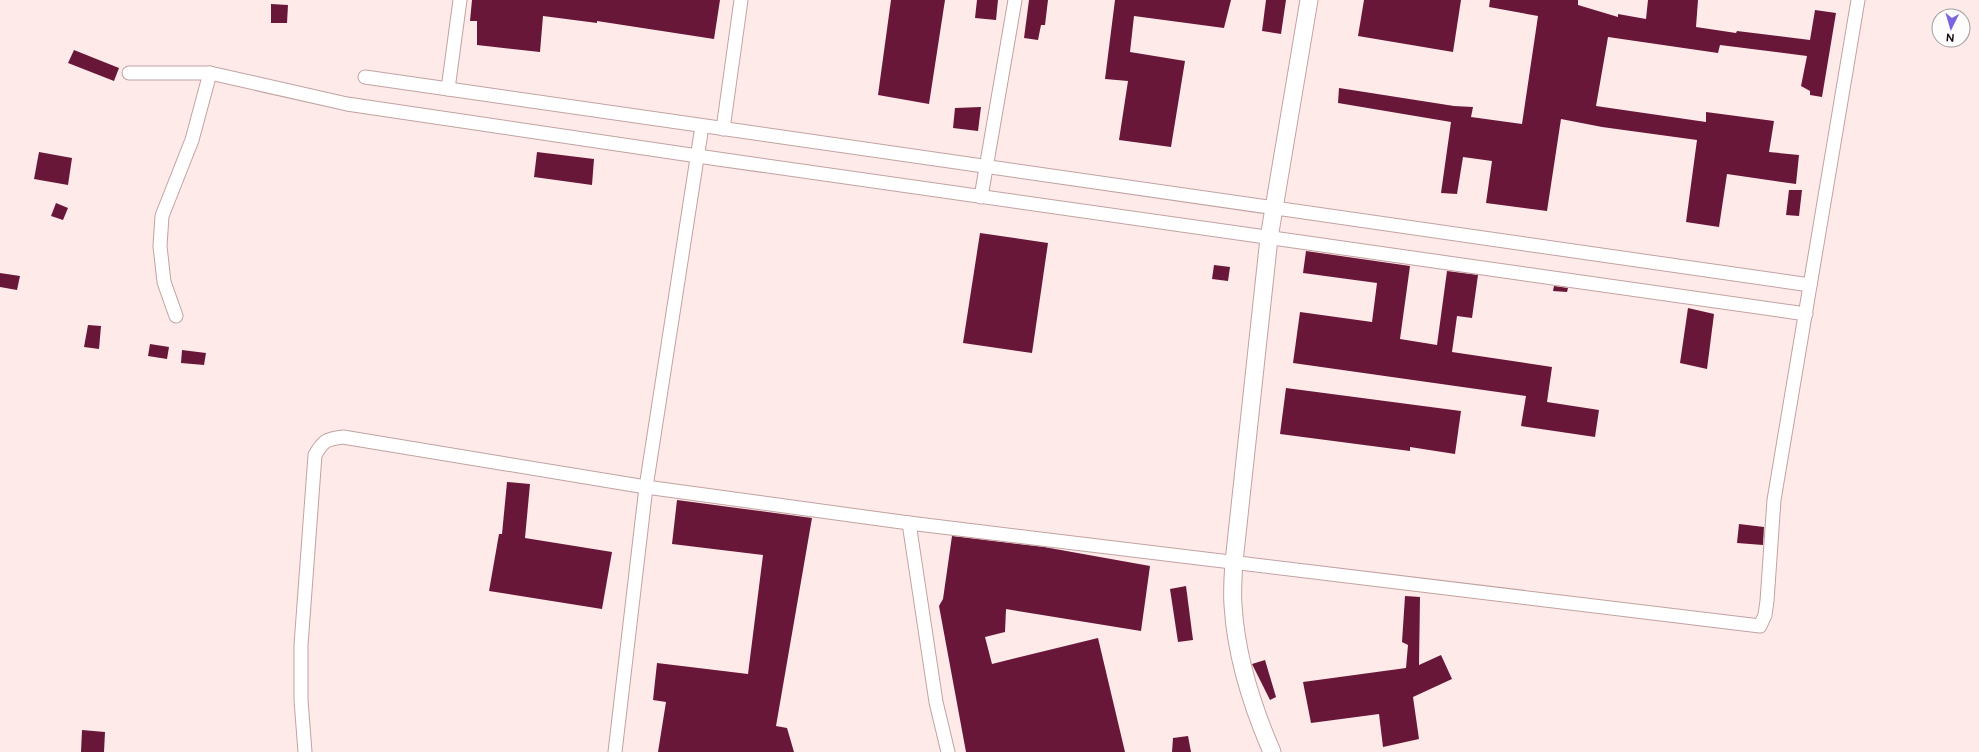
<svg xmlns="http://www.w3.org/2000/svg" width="1979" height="752" viewBox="0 0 1979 752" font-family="Figtree,sans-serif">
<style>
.building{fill:#691739}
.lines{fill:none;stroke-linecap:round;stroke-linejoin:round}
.minor-casing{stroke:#c1a2a1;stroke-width:15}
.tertiary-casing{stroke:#c1a2a1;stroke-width:19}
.minor{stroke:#fff;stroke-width:13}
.tertiary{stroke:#fff;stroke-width:17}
</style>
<rect width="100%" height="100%" fill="#ffeaea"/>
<!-- building -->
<g class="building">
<path d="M472,0H720L714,39L597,21V23L543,16L540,52L477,45V21H470Z"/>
<path d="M891,0H945L929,104L878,95Z"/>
<path d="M977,0H998L996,20L975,18Z"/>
<path d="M1029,0H1048L1045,25H1041L1038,40L1024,38Z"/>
<path d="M1115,0H1231L1224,28L1134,16L1130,52L1185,61L1171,147L1119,140L1128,81L1105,79Z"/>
<path d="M1266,0H1286L1281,34L1262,31Z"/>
<path d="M1364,0H1461L1453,52L1358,36Z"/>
<path d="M1490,0H1578V5L1618,17V14L1646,19L1648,0H1698L1696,27L1736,33L1737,31L1810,40L1815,10L1836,13L1822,97L1810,95V91L1801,86L1807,56L1720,45L1718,53L1608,37L1596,106L1706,122V112L1774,121L1769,152L1799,155L1796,184L1727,174L1719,227L1686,222L1697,140L1602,127L1561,119L1547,211L1486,203L1492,161L1463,157L1457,194L1441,193L1451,122L1338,103L1339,88L1454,106L1473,107L1471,117L1522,124L1538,16L1489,7Z"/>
<path d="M271,4L288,5L287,23H271Z"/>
<path d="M74,50L119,68L114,81L68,63Z"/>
<path d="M981,107L978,131L953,128L955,108Z"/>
<path d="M39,152L72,158L68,185L34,179Z"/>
<path d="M537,152L594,159L592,185L534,177Z"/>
<path d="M1789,190H1802L1799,216L1786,215Z"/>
<path d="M56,203L68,208L63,220L51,216Z"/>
<path d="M980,233L1048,243L1032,353L963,343Z"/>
<path d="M1306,251L1410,266L1400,339L1437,345L1447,271L1478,275L1472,318L1457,316L1452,352L1552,367L1547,402L1599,410L1595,437L1521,426L1526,396L1293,363L1300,312L1372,322L1377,283L1303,273Z"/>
<path d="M1214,265L1230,267L1228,281L1212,279Z"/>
<path d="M0,273L20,276L17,290L0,287Z"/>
<path d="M1554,286L1568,288L1567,292L1553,291Z"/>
<path d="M1688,308L1714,314L1707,369L1680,363Z"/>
<path d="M88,325L101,326L99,349L84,347Z"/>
<path d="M150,344L169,347L167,359L148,356Z"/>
<path d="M182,350L206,353L204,365L181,363Z"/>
<path d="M1286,388L1461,411L1455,454L1410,447V451L1280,434Z"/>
<path d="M507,482L530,484L525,538L612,552L602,609L489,591L499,534H502Z"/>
<path d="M677,500L812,518L776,726L787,728L794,752H658L666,702L653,700L657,663L748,674L763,555L672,544Z"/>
<path d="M1739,524L1764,527L1763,545L1737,543Z"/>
<path d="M952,536L1044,547L1150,566L1141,631L1006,609L1005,632L985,637L992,664L1098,638L1125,752H966L939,606L943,599Z"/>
<path d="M1186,586L1193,640L1178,642L1170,589Z"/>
<path d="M1405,596L1420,597L1419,665L1441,655L1452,679L1413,697L1419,739L1383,747L1379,714L1311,723L1303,682L1406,668L1408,645L1402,642Z"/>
<path d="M1265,660L1276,697L1270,700L1252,664Z"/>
<path d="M82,730L105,732L104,752H81Z"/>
<path d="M1188,736L1191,752H1172L1173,738Z"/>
</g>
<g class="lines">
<defs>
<g id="minor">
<path d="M129,73H210L347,104L718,159L1806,314"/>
<path d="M365,77L1810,285"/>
<path d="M448,89L460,0"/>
<path d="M723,129L741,0"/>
<path d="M981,197L1015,0"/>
<path d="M176,316L164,282L160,246L162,216L192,140L210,73"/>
<path d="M909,523L936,702L948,752"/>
<path d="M305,752L301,700V645L315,455C323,441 326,439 343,437L646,487L909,523L1760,626L1765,615L1767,601L1774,500L1858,0"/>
<path d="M615,752L646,487L702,126"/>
</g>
<path id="tertiary" d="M1272,752C1252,706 1236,656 1233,605C1232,591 1233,576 1234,562L1269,238L1309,0"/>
</defs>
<!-- minor casing -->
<use href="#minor" class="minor-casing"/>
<!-- tertiary casing -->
<use href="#tertiary" class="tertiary-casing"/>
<!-- minor -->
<use href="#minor" class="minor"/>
<!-- tertiary -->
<use href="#tertiary" class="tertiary"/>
</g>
<!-- north arrow -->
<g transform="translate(1951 28) rotate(185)"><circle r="19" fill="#fdfdfd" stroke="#a19d9d"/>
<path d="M0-3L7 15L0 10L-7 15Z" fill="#7865e0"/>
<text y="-6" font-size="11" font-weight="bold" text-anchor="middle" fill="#170c0c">N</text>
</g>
</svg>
